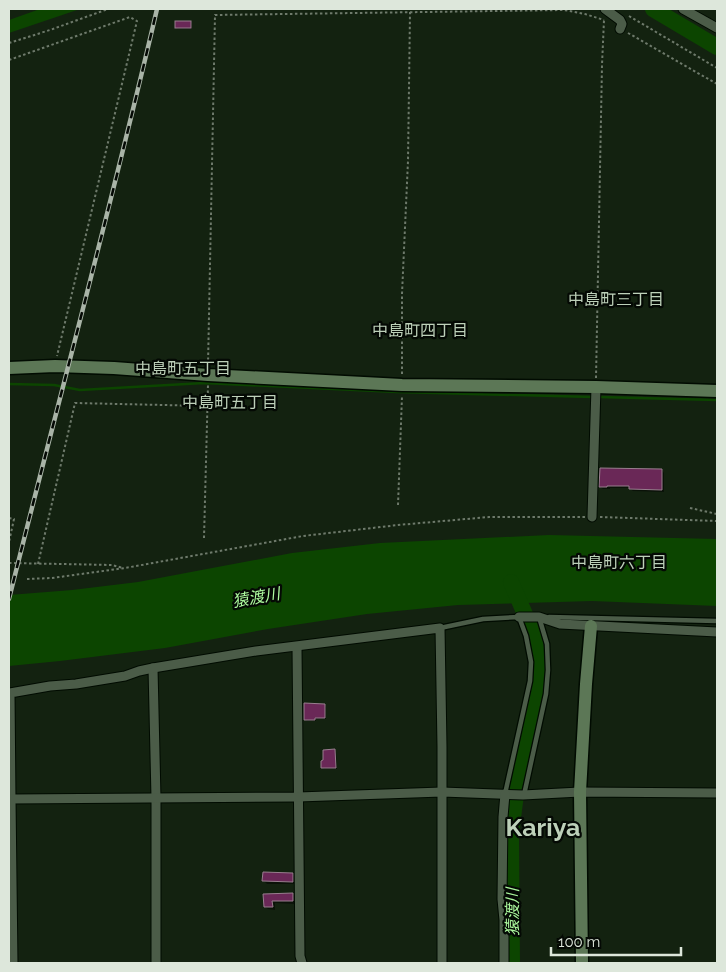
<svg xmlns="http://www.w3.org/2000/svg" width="726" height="972" viewBox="0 0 726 972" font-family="Raleway,'Noto Sans JP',sans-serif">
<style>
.water{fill:#0c4500}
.shadow{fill:#0007}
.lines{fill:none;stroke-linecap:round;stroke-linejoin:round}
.stream{stroke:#0c4500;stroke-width:2.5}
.river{stroke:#0c4500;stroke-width:16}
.building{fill:#6a2857;stroke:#987e8e}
.lane-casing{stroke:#010b01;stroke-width:7}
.street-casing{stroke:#010b01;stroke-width:11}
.secondary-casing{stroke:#010b01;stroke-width:15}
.path{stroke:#6e7a6b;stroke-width:2;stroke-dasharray:2.5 2.5;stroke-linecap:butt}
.lane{stroke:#4b5c48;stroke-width:4.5}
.street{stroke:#4b5c48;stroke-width:9}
.secondary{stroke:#5c7756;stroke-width:12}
.rail-casing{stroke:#a9b4a7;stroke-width:4.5}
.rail{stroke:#040904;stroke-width:2.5;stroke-dasharray:8;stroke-linecap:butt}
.labels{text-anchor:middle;stroke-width:4.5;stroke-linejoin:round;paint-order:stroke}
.neighbourhood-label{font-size:16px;fill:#bdd0b9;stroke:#040904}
.water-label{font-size:16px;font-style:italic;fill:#acf99e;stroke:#040904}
.town-label{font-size:25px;font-weight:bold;fill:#bdd0b9;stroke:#040904}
</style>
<rect width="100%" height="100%" fill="#132210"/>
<!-- water -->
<g class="water">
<path d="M40,9H80L9,33V20Z"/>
<path d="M549,535L717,539V606L592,601L458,605L367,614L268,629L165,648L60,661L9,666V595L72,590L138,582L292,553L380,543Z"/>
</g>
<!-- shadow -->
<g class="shadow">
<path d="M191,22L192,24V29H178L176,28Z"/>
<path d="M662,470L664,473V492L633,491L629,488H610V489H603L600,487Z"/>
<path d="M324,705L326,707V719H316V721H307L305,719Z"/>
<path d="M334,751L336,752L337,769H324L322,767Z"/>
<path d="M292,875L295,878V884H267L264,881Z"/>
<path d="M293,894L295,897V904L275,903V910L268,909L265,907L264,896Z"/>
</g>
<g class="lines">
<!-- stream -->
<g class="stream">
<path d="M9,384L54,385L80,390L204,383L397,392L593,397"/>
<path d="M599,397L717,400"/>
</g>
<!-- river -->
<g class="river">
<path d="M653,9L717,47"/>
<path d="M511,582L534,635L538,661V690L523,755L515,802L511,834L512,963"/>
</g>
</g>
<!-- building -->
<g class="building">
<rect x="175" y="21" width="16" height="7"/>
<path d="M600,468L662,469V490L629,489V486H607V487H599Z"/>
<path d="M304,703L325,704V718H315V720H304Z"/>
<path d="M335,749L336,768H321V761L323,760V750Z"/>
<path d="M263,872L293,873V882L262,881Z"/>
<path d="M293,893V901H272L273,907H264L263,894Z"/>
</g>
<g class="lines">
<defs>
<g id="lane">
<path d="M549,617L717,621"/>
<path d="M440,628L483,619L519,617L526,636L531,662L530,681L505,794"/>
<path d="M524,795L546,694L548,670L547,644L539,617"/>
</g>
<g id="street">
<path d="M605,9L620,20L622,24L620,29"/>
<path d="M683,9L717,28"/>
<path d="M592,517L596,387"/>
<path d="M519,617H539L560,624L717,632"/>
<path d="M297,647L300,956L302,963"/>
<path d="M153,668L156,798V963"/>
<path d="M9,799H11L10,693L50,686L76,684L125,676L139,671L153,668L256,651L440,628L442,747V963"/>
<path d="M13,963L11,799L298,797L442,792L523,795L580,792L717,793"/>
<path d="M504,963V920L502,899L503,817L505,794"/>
</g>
<g id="secondary">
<path d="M9,368L55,366L114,368L208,375L402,385L596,387L717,391"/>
<path d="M582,963L580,792L586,684L591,626"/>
</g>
</defs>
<!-- lane casing -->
<use href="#lane" class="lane-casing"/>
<!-- street casing -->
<use href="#street" class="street-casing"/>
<!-- secondary casing -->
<use href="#secondary" class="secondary-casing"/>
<!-- path -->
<g class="path">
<path d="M629,16L717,68"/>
<path d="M628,33L717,84"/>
<path d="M9,43L50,30L108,9"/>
<path d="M9,60L130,17L137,21L57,356"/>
<path d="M208,365L215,15L564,10L585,14L604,20"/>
<path d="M402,374V294L408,161L410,12"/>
<path d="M596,378L602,65L604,20"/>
<path d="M398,505L402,396"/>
<path d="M690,508L717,514"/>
<path d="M600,517L717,521"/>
<path d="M9,518L14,519L9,542"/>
<path d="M204,538L208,385"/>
<path d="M9,563L112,565L123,568"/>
<path d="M38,564L75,403L207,406"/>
<path d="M27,579L52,578L125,568L303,536L398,525L489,517H585"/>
</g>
<!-- lane -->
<use href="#lane" class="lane"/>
<!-- street -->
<use href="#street" class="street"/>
<!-- secondary -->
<use href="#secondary" class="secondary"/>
<defs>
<path id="rail" d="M9,599C58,402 111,207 157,9"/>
</defs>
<!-- rail casing -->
<use href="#rail" class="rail-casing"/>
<!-- rail -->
<use href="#rail" class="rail"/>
</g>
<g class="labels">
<!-- neighbourhood labels -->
<g class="neighbourhood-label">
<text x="616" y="305">中島町三丁目</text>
<text x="420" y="336">中島町四丁目</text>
<text x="183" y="374">中島町五丁目</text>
<text x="230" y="408">中島町五丁目</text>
<text x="619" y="568">中島町六丁目</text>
</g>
<!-- water labels -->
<g class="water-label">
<text transform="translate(256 597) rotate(-10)" y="6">猿渡川</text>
<text transform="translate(512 912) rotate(-90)" y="6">猿渡川</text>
</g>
<!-- town labels -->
<g class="town-label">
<text x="543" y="836">Kariya</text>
</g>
</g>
<!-- border -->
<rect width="726" height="972" fill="none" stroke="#dde7db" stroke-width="20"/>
<!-- scale -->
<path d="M551 947v8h130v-8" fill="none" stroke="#dde7db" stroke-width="2.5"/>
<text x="558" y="947" font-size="15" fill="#dde7db" stroke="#040904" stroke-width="4" paint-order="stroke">100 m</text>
</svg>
